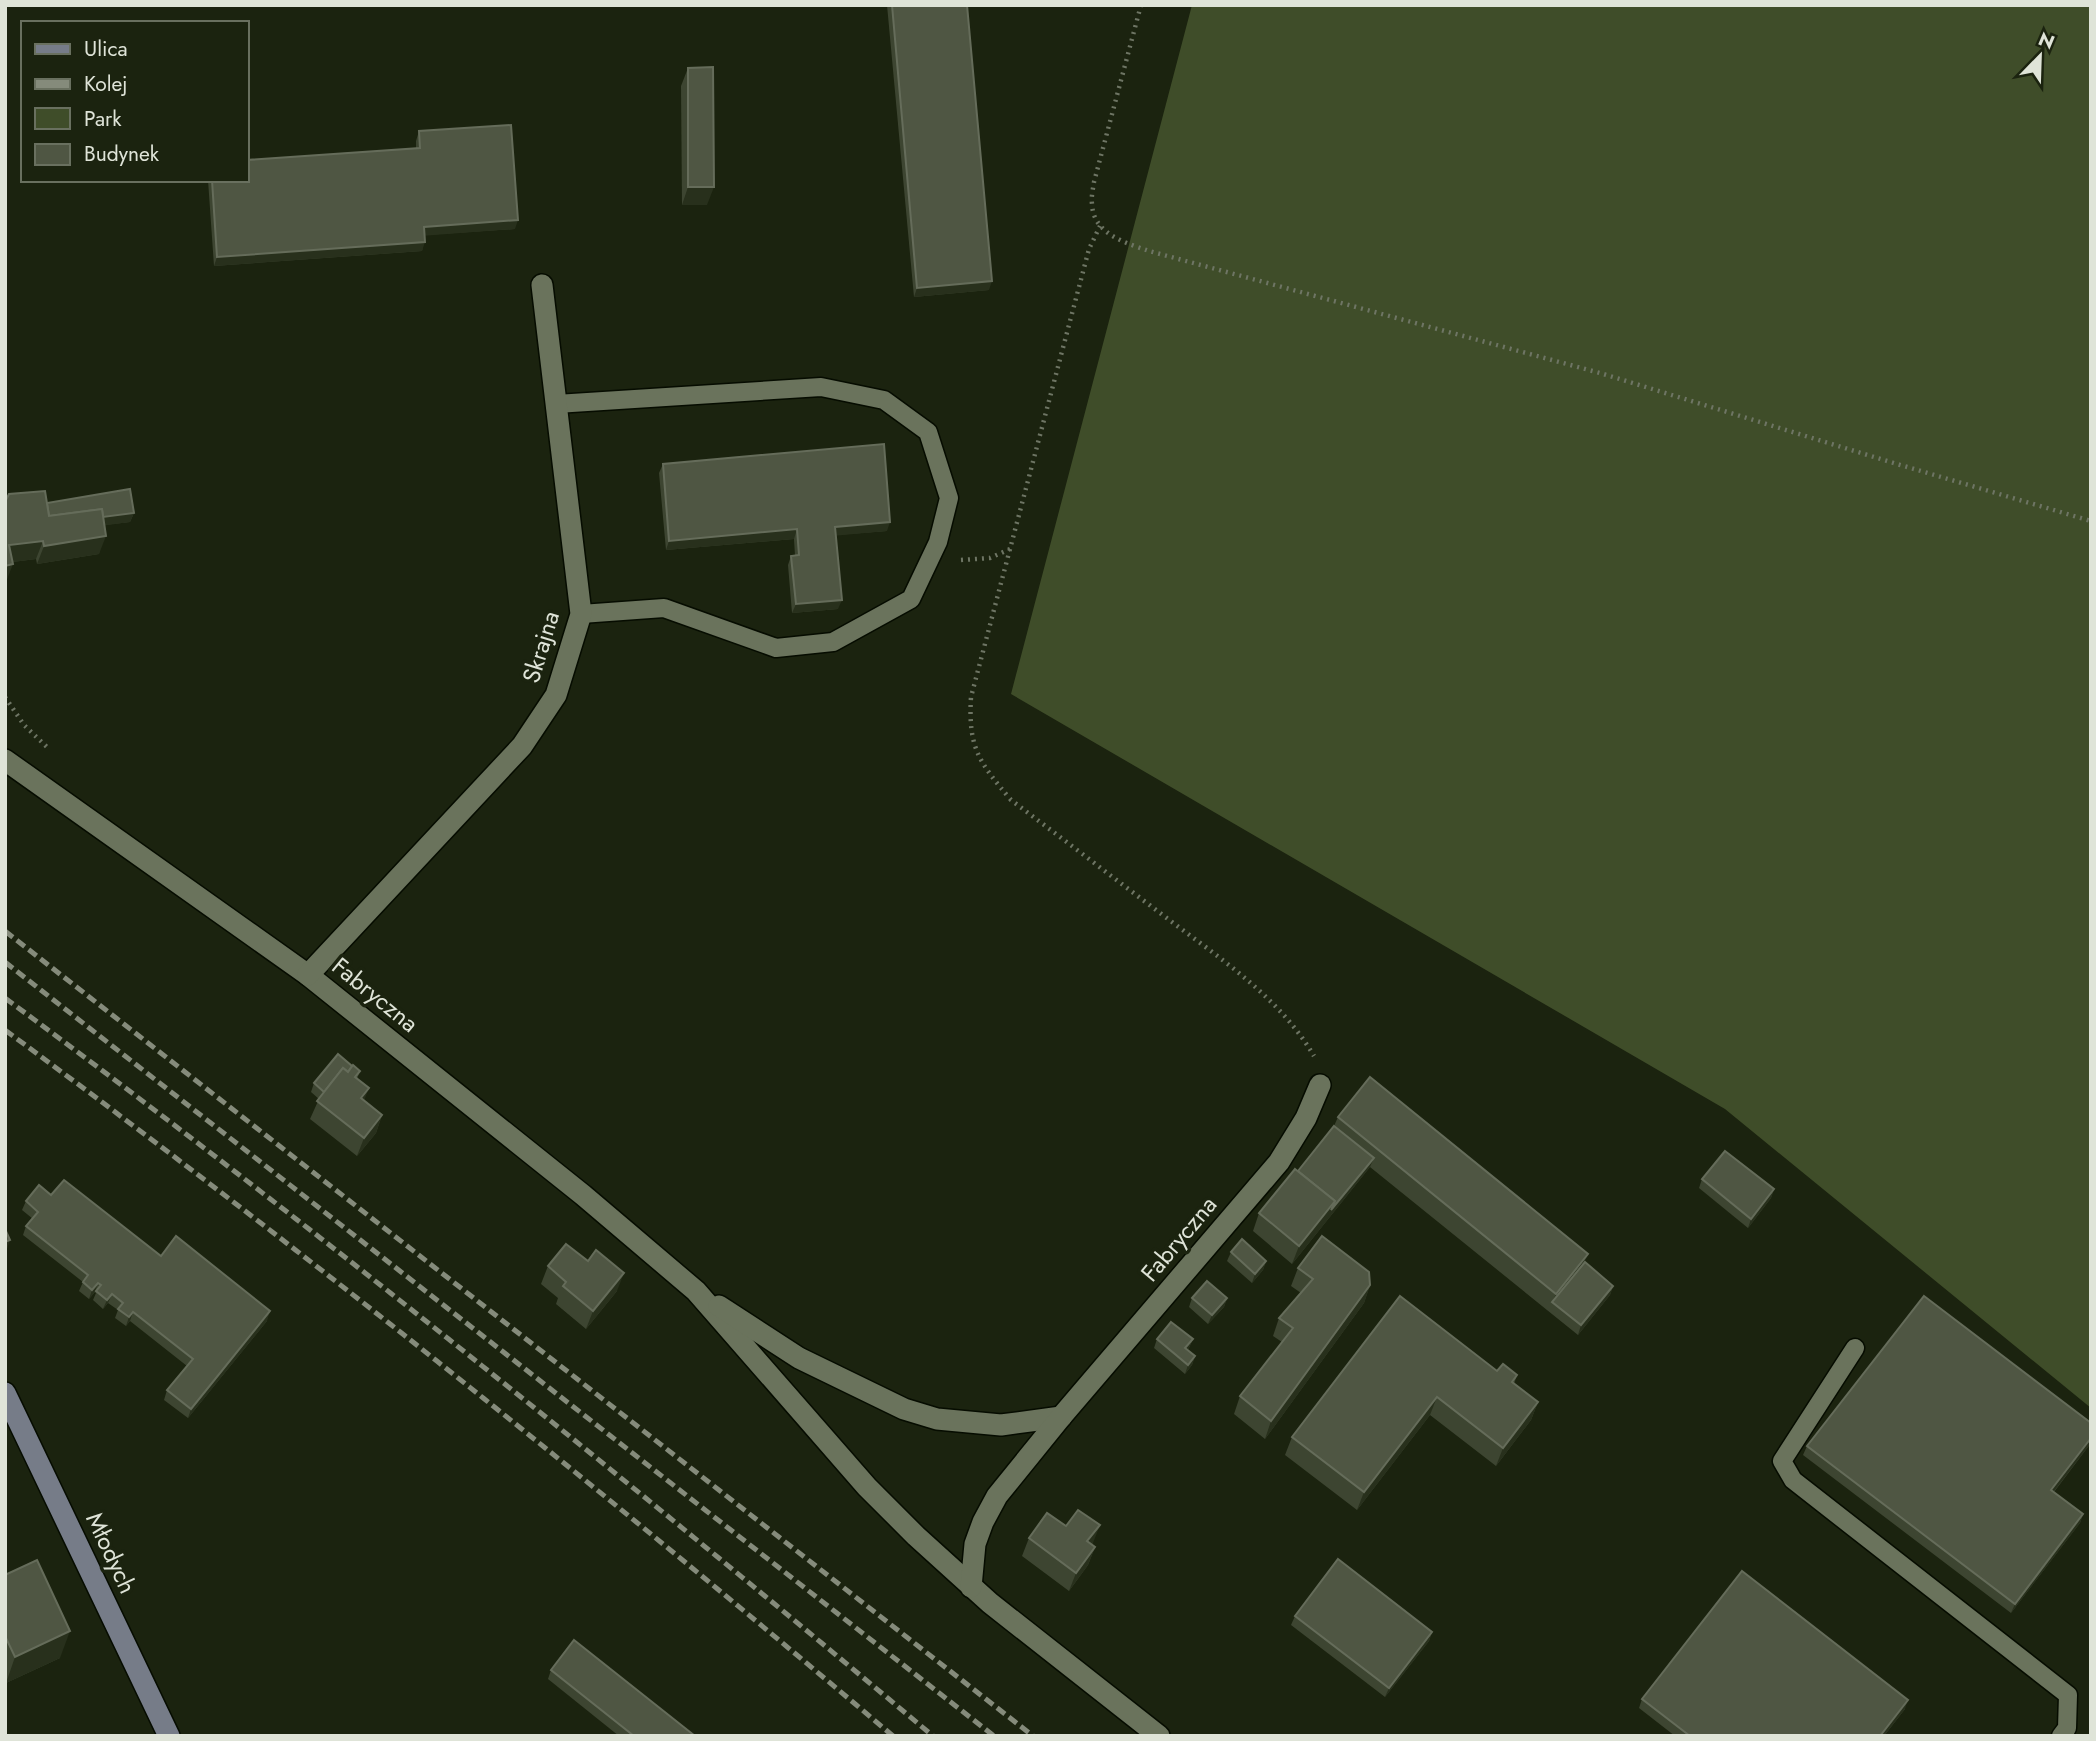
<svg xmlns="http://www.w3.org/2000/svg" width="2096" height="1741" viewBox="0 0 2096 1741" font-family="Jost,sans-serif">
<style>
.green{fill:#3f4d29}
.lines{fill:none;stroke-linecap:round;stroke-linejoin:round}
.lane-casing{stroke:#060c00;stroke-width:21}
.street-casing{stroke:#060c00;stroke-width:24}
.secondary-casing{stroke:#060c00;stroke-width:24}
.path{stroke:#6e7564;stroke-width:4.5;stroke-dasharray:2 5;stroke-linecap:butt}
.lane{stroke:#6a735c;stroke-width:18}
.street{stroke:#6a735c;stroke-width:21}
.secondary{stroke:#767c88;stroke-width:21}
.rail{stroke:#858b7b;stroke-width:5;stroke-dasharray:10 5;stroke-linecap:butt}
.wall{fill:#3d4531}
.shaded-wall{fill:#28301c}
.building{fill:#4f5643;stroke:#656c5a;stroke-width:2}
.labels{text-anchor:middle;stroke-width:7;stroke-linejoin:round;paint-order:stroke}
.street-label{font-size:24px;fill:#dfe4d8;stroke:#1b230f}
</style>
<rect width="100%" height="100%" fill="#1b230f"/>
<!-- green -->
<path class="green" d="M1192,5H2091V1408L1725,1109L1011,694Z"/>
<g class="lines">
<defs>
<g id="lane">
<path d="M556,404L821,387L884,400L928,432L949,498L938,542L911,599L833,642L776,648L664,608L581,614"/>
<path d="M1855,1348L1782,1461L1793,1480L2068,1695L2067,1728L2061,1736"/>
</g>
<g id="street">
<path d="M5,760L308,975L583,1195L696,1291L867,1487L916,1536L990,1603L1159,1736"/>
<path d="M308,975L522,746L556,695L581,614L542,285"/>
<path d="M719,1306L799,1358L904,1409L937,1419L1001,1425L1061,1417"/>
<path d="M971,1587L975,1544L983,1522L997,1496L1061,1417L1279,1162L1306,1118L1320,1085"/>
</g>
<path id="secondary" d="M5,1393L169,1736"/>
</defs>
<!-- lane casing -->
<use href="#lane" class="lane-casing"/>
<!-- street casing -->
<use href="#street" class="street-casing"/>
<!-- secondary casing -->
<use href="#secondary" class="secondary-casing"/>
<!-- path -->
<g class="path">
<path d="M1141,5L1094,182C1093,189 1091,197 1092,204C1093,234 1126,243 1149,251L1600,373L1897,464L2091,521"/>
<path d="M1010,549L971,697C968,748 979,762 1011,800C1063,839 1115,879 1168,919C1221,959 1280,998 1314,1056"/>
<path d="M961,560L990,558L1010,549L1089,249L1100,226"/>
<path d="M5,697L24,725L50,750"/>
</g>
<!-- lane -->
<use href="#lane" class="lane"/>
<!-- street -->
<use href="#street" class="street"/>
<!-- secondary -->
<use href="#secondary" class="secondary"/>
<!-- rail -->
<g class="rail">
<path d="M5,931L1033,1736"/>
<path d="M5,962L994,1736"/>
<path d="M5,998C323,1233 630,1482 933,1736"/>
<path d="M5,1030C309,1254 605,1492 893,1736"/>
</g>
</g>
<!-- wall -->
<g class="wall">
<path d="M887,5H967L989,290L914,297Z"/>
<path d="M688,68L707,205H682L681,86Z"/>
<path d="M419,131L515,229L425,235L422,251L214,266L208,180H247L416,148V141Z"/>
<path d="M663,464L887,531L836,535L838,609L792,613L788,565L791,556H795L794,539L666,550L659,473Z"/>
<path d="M5,502L47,503L134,513L130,522L104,525L99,554L37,564L36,559L12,562L5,582Z"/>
<path d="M352,1066L360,1071L357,1079L364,1101L382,1115L376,1133L357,1156L310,1119L319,1099L311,1092L314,1083Z"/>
<path d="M1338,1117L1585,1262L1613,1286L1610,1295L1578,1335L1370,1167L1292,1264L1253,1231L1259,1213L1298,1171L1334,1126Z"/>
<path d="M1702,1179L1774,1189L1771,1198L1748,1228L1699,1188Z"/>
<path d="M51,1195L161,1256L267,1321L188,1418L164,1400L167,1390L187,1366L130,1321L126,1326L115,1318L118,1310L108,1303L103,1309L93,1300L96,1293L95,1292L89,1299L79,1291L83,1282L23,1235L26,1226L33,1219L22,1210L26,1201Z"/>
<path d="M1231,1252L1266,1261L1263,1270L1252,1283L1227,1261Z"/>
<path d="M548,1266L617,1291L586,1329L556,1304L558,1298L541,1284Z"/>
<path d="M1298,1268L1370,1285L1364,1303L1265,1439L1234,1414L1240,1396L1282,1342L1273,1336L1279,1318L1301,1293L1291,1286Z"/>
<path d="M1192,1298H1227L1224,1307L1208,1324L1189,1307Z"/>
<path d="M1157,1339H1193L1188,1350L1195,1356L1192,1365L1185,1374L1154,1348Z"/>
<path d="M1497,1371L1517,1375L1514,1384L1538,1402L1531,1420L1496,1466L1430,1415L1357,1510L1285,1455L1292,1437Z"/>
<path d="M2091,1443L2054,1492L2083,1514L2080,1523L2011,1613L1803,1455L1807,1446Z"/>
<path d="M1066,1526L1093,1543L1091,1545L1095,1547L1088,1565L1069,1591L1022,1556L1029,1538Z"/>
<path d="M5,1575L60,1658L6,1683Z"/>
<path d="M1295,1616L1432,1632L1429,1641L1385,1697L1291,1625Z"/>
<path d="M551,1670L695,1736H619L548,1679Z"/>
<path d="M1642,1699L1905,1709L1884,1736H1675L1639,1708Z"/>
</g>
<!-- shaded-wall -->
<g class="shaded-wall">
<path d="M688,187H714L707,205H682Z"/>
<path d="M518,220L515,229L421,236L424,227Z"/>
<path d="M425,242L422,251L214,266L217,257Z"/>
<path d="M992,281L989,290L914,297L917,288Z"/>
<path d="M134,513L130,522L42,534L46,525Z"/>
<path d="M890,522L887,531L832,536L835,527Z"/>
<path d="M797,529L794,539L666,550L669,541Z"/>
<path d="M106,536L99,554L37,564L44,546Z"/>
<path d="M43,541L36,559L5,563L9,545Z"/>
<path d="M13,564L6,582H5V566Z"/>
<path d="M842,600L838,609L792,613L796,604Z"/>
<path d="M369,1088L362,1106L361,1098Z"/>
<path d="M382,1115L376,1133L357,1156L364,1138Z"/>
<path d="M1374,1158L1370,1167L1292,1264L1299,1246L1335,1201Z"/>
<path d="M1774,1189L1771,1198L1748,1228L1751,1219Z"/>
<path d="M10,1240L7,1249L5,1250V1242Z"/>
<path d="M1588,1254L1581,1271L1552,1302L1556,1294Z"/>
<path d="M1266,1261L1263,1270L1252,1283L1255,1274Z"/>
<path d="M624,1273L617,1291L586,1329L593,1311Z"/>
<path d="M98,1283L95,1292L89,1299L92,1290Z"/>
<path d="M1370,1285L1364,1303L1265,1439L1271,1421Z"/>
<path d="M1613,1286L1610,1295L1578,1335L1581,1325Z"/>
<path d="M112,1294L108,1303L103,1309L107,1300Z"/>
<path d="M1227,1298L1224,1307L1208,1324L1212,1315Z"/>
<path d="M270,1311L267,1321L188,1418L191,1409Z"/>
<path d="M133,1312L130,1321L126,1326L129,1317Z"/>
<path d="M1193,1339L1189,1348L1182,1358L1185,1348Z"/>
<path d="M1195,1356L1192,1365L1185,1374L1188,1365Z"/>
<path d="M1437,1397L1430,1415L1357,1510L1364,1492Z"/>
<path d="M1538,1402L1531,1420L1496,1466L1503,1448Z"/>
<path d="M2091,1438V1443L2048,1499L2051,1490Z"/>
<path d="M2083,1514L2080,1523L2011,1613L2015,1604Z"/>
<path d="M1100,1525L1093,1543L1081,1559L1087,1541Z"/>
<path d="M1095,1547L1088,1565L1069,1591L1076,1573Z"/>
<path d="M70,1631L60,1658L6,1683L15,1657Z"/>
<path d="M1432,1632L1429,1641L1385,1697L1389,1688Z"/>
<path d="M1908,1700L1905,1709L1884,1736H1880Z"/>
</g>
<!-- building -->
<g class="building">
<path d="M892,5H967L992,281L917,288Z"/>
<path d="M713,67L714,187H688V68Z"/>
<path d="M511,125L518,220L424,227L425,242L217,257L212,180H247V160L420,148L419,131Z"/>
<path d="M884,444L890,522L835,527L842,600L796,604L791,556L799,555L797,529L669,541L663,464Z"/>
<path d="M130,489L134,513L103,517L102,509L49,516L47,503Z"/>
<path d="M45,491L49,516L102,509L106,536L44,546L43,541L9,545L13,564L5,566V502L9,494Z"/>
<path d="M338,1054L352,1066L348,1072L343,1068L324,1092L314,1083Z"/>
<path d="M353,1065L360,1071L355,1077L369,1088L361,1098L382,1115L364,1138L317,1101L343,1068L348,1072Z"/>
<path d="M1370,1077L1588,1254L1556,1294L1338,1117Z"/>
<path d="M1334,1126L1374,1158L1331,1210L1335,1201L1298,1171Z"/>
<path d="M1725,1151L1774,1189L1751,1219L1702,1179Z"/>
<path d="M1295,1169L1335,1201L1299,1246L1259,1213Z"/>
<path d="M64,1180L161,1256L176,1236L270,1311L191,1409L167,1390L193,1359L133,1312L129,1317L118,1309L123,1303L112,1294L107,1300L96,1291L101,1285L98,1283L92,1290L83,1282L88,1275L26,1226L38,1212L26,1201L39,1185L51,1195Z"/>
<path d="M5,1229L10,1240L5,1242Z"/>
<path d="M1322,1236L1369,1272L1370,1285L1271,1421L1240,1396L1293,1328L1279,1318L1313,1279L1298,1268Z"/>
<path d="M1242,1239L1266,1261L1255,1274L1231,1252Z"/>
<path d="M566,1244L588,1261L596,1250L624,1273L593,1311L563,1286L566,1282L548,1266Z"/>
<path d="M1585,1262L1613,1286L1581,1325L1552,1302Z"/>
<path d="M1207,1281L1227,1298L1212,1315L1192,1298Z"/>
<path d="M1400,1296L1497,1371L1503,1364L1517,1375L1512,1382L1538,1402L1503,1448L1437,1397L1364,1492L1292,1437Z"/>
<path d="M1924,1296L2091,1423V1438L2051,1490L2083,1514L2015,1604L1807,1446Z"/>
<path d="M1171,1322L1193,1339L1185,1348L1195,1356L1188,1365L1157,1339Z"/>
<path d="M1078,1510L1100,1525L1087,1541L1095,1547L1076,1573L1029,1538L1047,1513L1066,1526Z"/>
<path d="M1338,1559L1432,1632L1389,1688L1295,1616Z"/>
<path d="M37,1560L70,1631L15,1657L5,1636V1575Z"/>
<path d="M1742,1571L1908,1700L1880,1736H1690L1642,1699Z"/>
<path d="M574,1640L695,1736H634L551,1670Z"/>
</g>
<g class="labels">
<!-- street labels -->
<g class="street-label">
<text transform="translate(541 647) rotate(-73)" y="8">Skrajna</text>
<text transform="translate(375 995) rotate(39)" y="8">Fabryczna</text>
<text transform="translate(1179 1239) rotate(-50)" y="8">Fabryczna</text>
<text transform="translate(111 1553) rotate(65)" y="8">Młodych</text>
</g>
</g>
<!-- border -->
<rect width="2096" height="1741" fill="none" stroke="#dfe4d8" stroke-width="14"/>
<!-- legend -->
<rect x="21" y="21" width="228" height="161" fill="#1b230f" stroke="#69705f" stroke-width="2"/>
<rect x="35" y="44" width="35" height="10" fill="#767c88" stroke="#69705f" stroke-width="2"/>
<text x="84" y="56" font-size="21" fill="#dfe4d8">Ulica</text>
<rect x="35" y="79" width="35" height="10" fill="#858b7b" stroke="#69705f" stroke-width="2"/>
<text x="84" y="91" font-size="21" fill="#dfe4d8">Kolej</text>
<rect x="35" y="108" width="35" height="21" fill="#3f4d29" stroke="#69705f" stroke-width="2"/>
<text x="84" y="126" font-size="21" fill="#dfe4d8">Park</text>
<rect x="35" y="144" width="35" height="21" fill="#4f5643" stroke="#69705f" stroke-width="2"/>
<text x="84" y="161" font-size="21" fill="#dfe4d8">Budynek</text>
<!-- north arrow -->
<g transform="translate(2040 56) rotate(23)" stroke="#1b230f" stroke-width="5" paint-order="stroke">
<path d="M0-5L12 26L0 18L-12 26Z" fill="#dfe4d8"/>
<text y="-10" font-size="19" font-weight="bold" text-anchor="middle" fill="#dfe4d8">N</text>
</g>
</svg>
